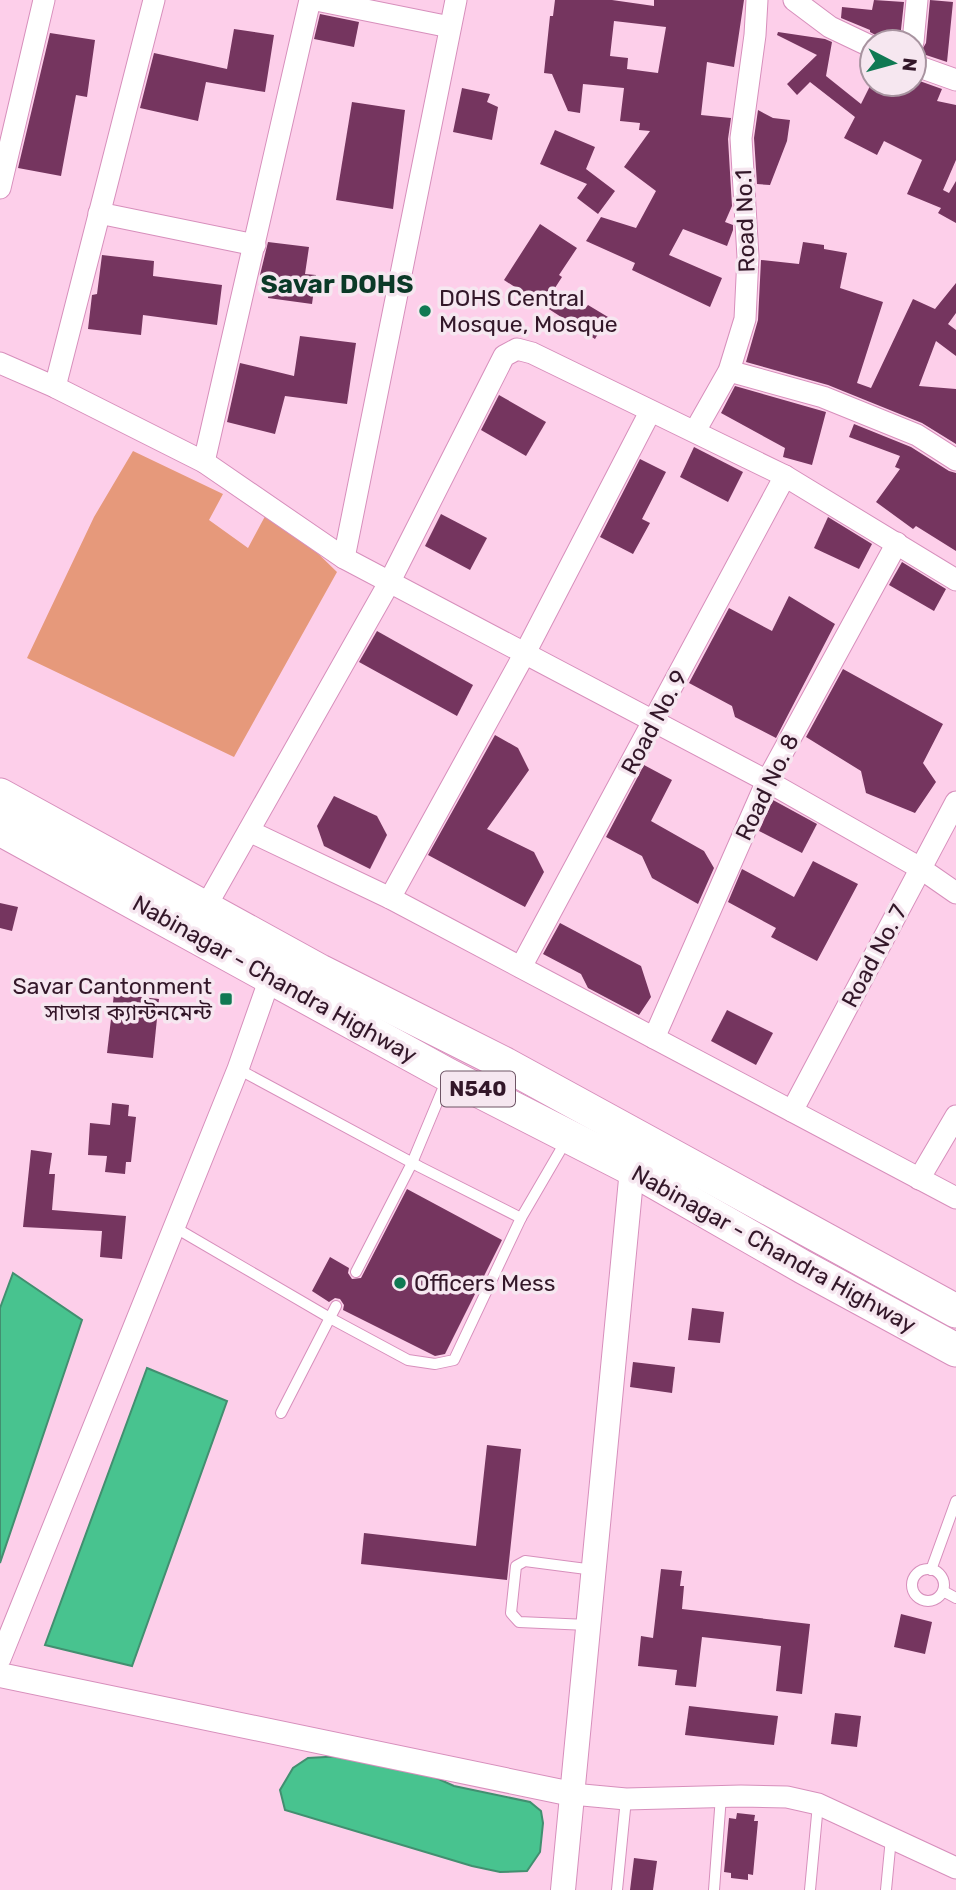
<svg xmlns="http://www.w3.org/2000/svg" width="956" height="1890" viewBox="0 0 956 1890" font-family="Rubik,'Noto Sans Bengali',sans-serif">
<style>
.green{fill:#e6997b}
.water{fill:#48c38f;stroke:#428f70;stroke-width:2}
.building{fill:#75355f;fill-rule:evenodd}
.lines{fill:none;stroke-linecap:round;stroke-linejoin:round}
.service-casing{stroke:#d78fbc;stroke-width:12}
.minor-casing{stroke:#d78fbc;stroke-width:23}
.tertiary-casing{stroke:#d78fbc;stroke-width:26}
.trunk-casing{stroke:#d78fbc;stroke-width:35}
.service{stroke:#fff;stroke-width:10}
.minor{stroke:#fff;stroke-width:21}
.tertiary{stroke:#fff;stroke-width:24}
.trunk{stroke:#fff;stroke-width:33}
.poi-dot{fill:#107953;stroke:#f6e7f0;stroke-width:2.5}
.labels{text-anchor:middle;stroke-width:7;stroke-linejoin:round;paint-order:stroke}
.shield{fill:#f6e7f0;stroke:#6e5565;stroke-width:2}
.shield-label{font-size:21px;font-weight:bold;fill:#331729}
.street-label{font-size:23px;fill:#331729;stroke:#f6e7f0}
.poi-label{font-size:23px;fill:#331729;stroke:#f6e7f0;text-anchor:start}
.quarter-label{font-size:26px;font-weight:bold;fill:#0b3927;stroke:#f6e7f0}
</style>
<rect width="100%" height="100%" fill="#fdcfea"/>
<!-- green -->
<path class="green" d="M133,451L223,494L209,520L248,548L270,507L337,572L234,757L27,658L94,517Z"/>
<!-- water -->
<g class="water">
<path d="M13,1273L82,1320L0,1563V1308Z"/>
<path d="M147,1368L227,1401L132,1666L45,1645Z"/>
<path d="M343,1756L423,1772L454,1786L530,1802L541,1811L543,1823L540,1852L527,1871L500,1872L472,1866L285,1810L280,1790L293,1768L308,1758Z"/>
</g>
<!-- building -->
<g class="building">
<path d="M555,0H612L654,6V0H744L734,67L707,62L701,115L731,118L728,139L732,206L725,222L733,225V230L727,246L683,229L669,255L722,278L710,307L632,270L635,263L586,241L601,217L636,228L656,191L624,167L650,131L639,130L640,123L620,121L624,88L583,84L580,113L568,111L552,74L544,73L550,16H553ZM614,21L666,27L658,73L627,69L628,58L610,56Z"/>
<path d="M874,0L904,2L900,39L879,37L870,32V30L841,18L842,7L872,10Z"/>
<path d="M930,0L953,2L947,62L920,53L926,43Z"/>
<path d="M320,14L359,22L354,47L314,39Z"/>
<path d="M234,29L274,35L265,92L206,82L198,121L140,108L154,53L227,69Z"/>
<path d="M778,32L825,39L832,42L826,76L861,104L871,84H914V79L942,89L937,101L956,105V160L943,190L949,193L956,181V223L938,213L941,208L907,194L922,160L884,141L877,155L844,138L855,117L810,82L797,95L787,84L817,55L777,35Z"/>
<path d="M50,33L95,40L87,97L76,95L61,176L18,168Z"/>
<path d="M462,88L490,94L487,102L498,107L492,140L453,132Z"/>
<path d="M352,102L405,110L393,209L336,200Z"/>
<path d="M758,110L773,118L790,120L787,141L770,185L757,184L754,138Z"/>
<path d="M555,130L595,147L586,169L615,191L598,214L577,198L587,184L540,164Z"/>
<path d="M540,224L577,248L559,275L562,277L553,291L585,309L588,305L608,317L595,339L504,280Z"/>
<path d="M268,242L309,247L305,274L316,275L312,304L268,298L270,277L260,275Z"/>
<path d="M803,242L824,245V249L847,253L840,288L883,302L857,383L871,388L913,299L935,309L956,283V313L948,324L956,330V356L936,341L919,386L956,389V444L922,423L828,385L746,362L758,320L761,260L799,264Z"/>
<path d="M102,255L154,261L153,276L222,285L217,325L143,315L141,335L88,329L92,295L97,294Z"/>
<path d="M300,336L356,343L347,404L285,396L275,434L227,422L240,363L294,376Z"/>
<path d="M735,386L826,412L812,465L783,457L785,448L721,413Z"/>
<path d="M499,395L546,422L526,456L481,430Z"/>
<path d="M854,424L911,447L949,471L956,473V551L916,526L913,529L876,502L900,469L895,467L900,456L849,437Z"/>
<path d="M694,447L743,472L728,502L680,477Z"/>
<path d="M640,459L666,472L642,519L650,523L633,554L600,537Z"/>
<path d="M441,514L487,538L470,570L425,546Z"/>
<path d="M828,517L872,544L859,569L814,548Z"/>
<path d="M902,562L946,589L934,611L889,585Z"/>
<path d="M789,596L835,624L776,738L735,717L732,706L689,683L729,608L772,631Z"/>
<path d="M377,631L473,685L457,716L359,662Z"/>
<path d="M843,669L943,724L923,763L936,782L915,813L866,793L861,771L806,737Z"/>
<path d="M495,735L518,748L529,770L487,829L534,852L544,872L525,907L428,855Z"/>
<path d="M644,765L672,780L651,821L704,851L714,868L698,904L652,878L642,856L606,837Z"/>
<path d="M334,796L377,816L387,835L370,869L324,846L317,826Z"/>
<path d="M773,800L817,824L802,853L759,831Z"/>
<path d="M813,861L858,884L817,961L771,937L776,928L728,902L742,869L794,897Z"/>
<path d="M0,903L18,907L12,931L0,928Z"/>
<path d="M560,923L641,966L651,997L639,1015L588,988L581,974L543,954Z"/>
<path d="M114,994L159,999L153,1058L107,1053Z"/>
<path d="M727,1010L773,1033L756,1065L711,1041Z"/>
<path d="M112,1103L129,1105L128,1116L136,1117L131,1162H126L125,1174L105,1172L107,1156L88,1155L90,1123L110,1125Z"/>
<path d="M31,1150L52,1153L49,1174H55L52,1210L126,1216L122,1259L100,1257L102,1231L23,1227Z"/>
<path d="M407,1189L502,1240L445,1354L435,1356L343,1310L344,1305L340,1299L335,1298L329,1302L312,1291L330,1257L349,1268L348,1273L352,1279L361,1278Z"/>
<path d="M692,1308L724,1312L720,1343L688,1340Z"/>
<path d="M633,1362L675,1367L672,1393L630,1387Z"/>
<path d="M487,1445L521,1449L507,1580L361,1564L364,1533L476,1546Z"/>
<path d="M661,1569L682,1571L680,1586H684L682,1609L810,1624L802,1694L776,1691L781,1646L702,1637L696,1687L675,1685L677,1670L638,1666L641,1636L653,1638Z"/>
<path d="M901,1614L932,1622L925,1654L894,1647Z"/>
<path d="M689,1706L778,1716L774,1745L685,1735Z"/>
<path d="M835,1713L861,1716L857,1747L831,1744Z"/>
<path d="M737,1813L755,1815L754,1821H758L753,1875L748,1874V1880L731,1878V1873L724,1872L729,1818L736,1819Z"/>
<path d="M634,1858L657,1861L653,1890H630Z"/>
</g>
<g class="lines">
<defs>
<g id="service">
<path d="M238,1069L420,1167L521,1218L567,1139"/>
<path d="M174,1227L330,1318L408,1360L435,1364L454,1360L521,1218"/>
<path d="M356,1272L412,1163L447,1079"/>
<path d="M281,1413L336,1306"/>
<circle cx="928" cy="1585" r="16"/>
<path d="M931,1570L956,1501"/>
<path d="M943,1591L956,1598"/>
<path d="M588,1625L519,1622L511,1613L516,1566L525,1561L594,1570"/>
<path d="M617,1890L626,1799"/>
<path d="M714,1890L721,1796"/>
<path d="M810,1890L818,1804"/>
<path d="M886,1890L891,1838"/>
</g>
<g id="minor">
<path d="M316,0L450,27"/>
<path d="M794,0L830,27L872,47"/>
<path d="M913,42L917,0"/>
<path d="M914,65L956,80"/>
<path d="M0,188L44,0"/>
<path d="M99,213L255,245"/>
<path d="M0,363L55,387L204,462L344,558L767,781L920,868L956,893"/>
<path d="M729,371L823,397L917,435L956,460"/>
<path d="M55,387L154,0"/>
<path d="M695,431L729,371L745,319L748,257L741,138L755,35L757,0"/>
<path d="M204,462L310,0"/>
<path d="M344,558L456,0"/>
<path d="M249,831L390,898L956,1198"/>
<path d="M390,898L525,653L650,412"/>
<path d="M205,908L389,583L504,356L517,349L532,353L785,476L956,580"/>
<path d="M521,967L785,476"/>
<path d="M654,1038L767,781L897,543"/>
<path d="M792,1111L956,802"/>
<path d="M919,1179L956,1116"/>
<path d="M0,1659L238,1069L270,978"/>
<path d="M572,1794L626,1799L741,1796L787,1797L818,1804L956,1868"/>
</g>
<g id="tertiary">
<path d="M0,1675L572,1794"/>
<path d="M563,1890L632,1169"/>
</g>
<g id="trunk">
<path d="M0,795L320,971L505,1064L956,1311"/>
<path d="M0,829L448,1075L632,1169L803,1267L956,1350"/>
</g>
</defs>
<!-- service casing -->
<use href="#service" class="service-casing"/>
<!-- minor casing -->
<use href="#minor" class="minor-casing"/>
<!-- tertiary casing -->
<use href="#tertiary" class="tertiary-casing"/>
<!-- trunk casing -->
<use href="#trunk" class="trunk-casing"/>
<!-- service -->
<use href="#service" class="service"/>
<!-- minor -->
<use href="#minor" class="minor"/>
<!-- tertiary -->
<use href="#tertiary" class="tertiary"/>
<!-- trunk -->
<use href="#trunk" class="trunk"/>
</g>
<!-- markers -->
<g class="poi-dot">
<circle cx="425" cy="311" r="7"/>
<rect x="219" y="992" width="14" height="14" rx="3.5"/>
<circle cx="400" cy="1283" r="7"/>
</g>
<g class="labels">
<!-- shield labels -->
<rect class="shield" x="441" y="1071.5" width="74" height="35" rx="5"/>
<g class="shield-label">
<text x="478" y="1096">N540</text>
</g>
<!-- street labels -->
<g class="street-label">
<text transform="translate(745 221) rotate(-92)" y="8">Road No.1</text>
<text transform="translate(654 722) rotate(-62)" y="8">Road No. 9</text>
<text transform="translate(767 787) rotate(-64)" y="8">Road No. 8</text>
<text transform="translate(874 956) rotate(-62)" y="8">Road No. 7</text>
<text transform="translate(275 979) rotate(29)" y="8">Nabinagar - Chandra Highway</text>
<text transform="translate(774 1249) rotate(29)" y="8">Nabinagar - Chandra Highway</text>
</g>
<!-- poi labels -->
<g class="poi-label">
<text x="439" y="306">DOHS Central<tspan x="439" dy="26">Mosque, Mosque</tspan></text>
<text x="212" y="994" text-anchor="end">Savar Cantonment<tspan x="212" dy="26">সাভার ক্যান্টনমেন্ট</tspan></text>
<text x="414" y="1291">Officers Mess</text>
</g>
<!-- quarter labels -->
<g class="quarter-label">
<text x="337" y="293">Savar DOHS</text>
</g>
</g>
<!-- north arrow -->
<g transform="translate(893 63) rotate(96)"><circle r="33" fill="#f6e7f0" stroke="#a894a0" stroke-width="2"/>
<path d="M0-5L12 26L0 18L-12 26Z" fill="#107953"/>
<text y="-10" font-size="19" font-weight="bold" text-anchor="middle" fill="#331729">N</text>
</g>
</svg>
